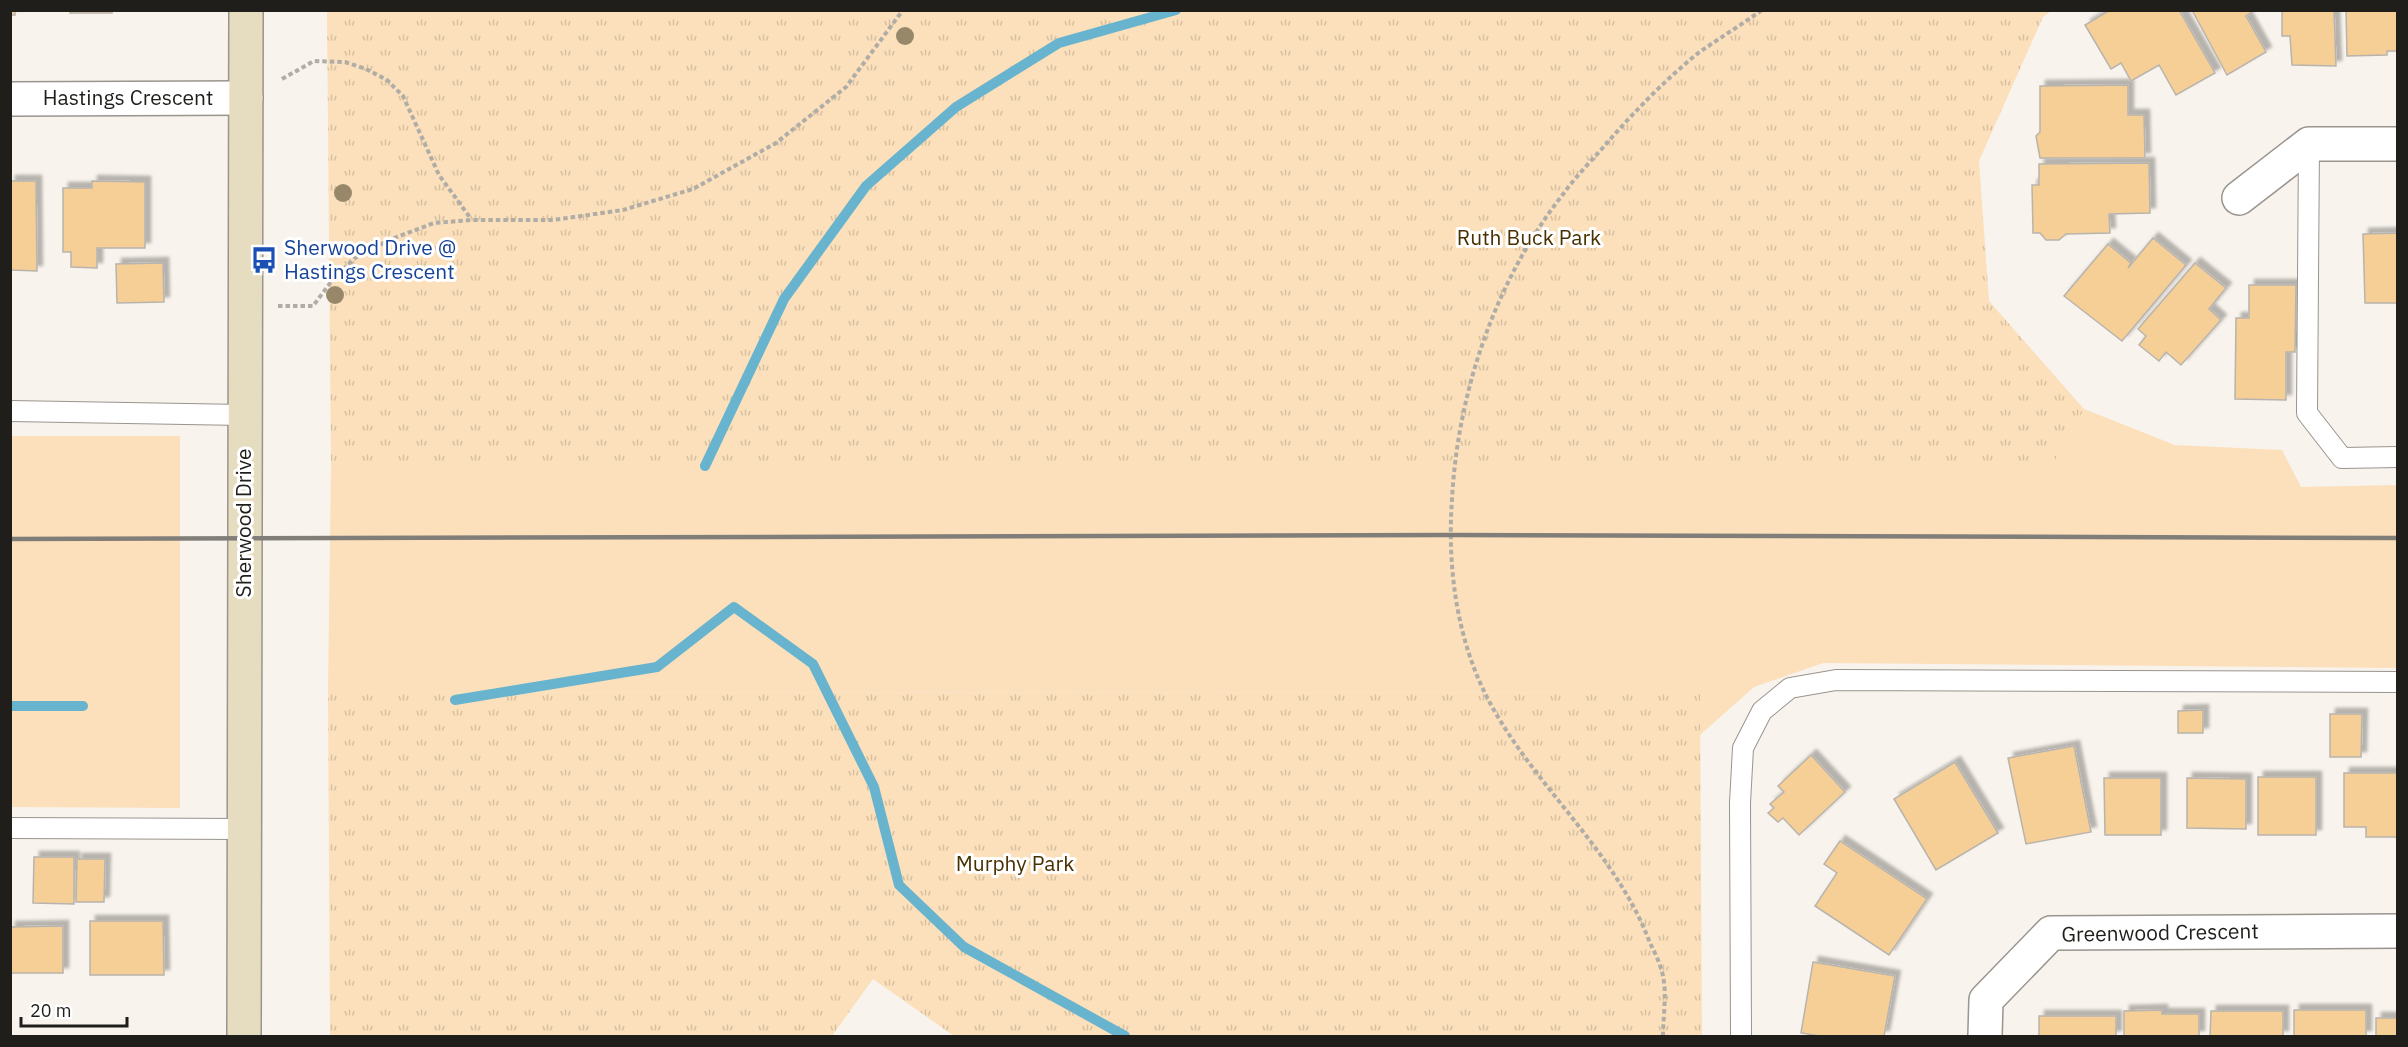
<svg xmlns="http://www.w3.org/2000/svg" width="2408" height="1047" viewBox="0 0 2408 1047" font-family="'IBM Plex Sans',sans-serif">
<style>
.grass{fill:#fbe0bb}
.park{fill:url(#park-tufts)}
.lines{fill:none;stroke-linecap:round;stroke-linejoin:round}
.stream{stroke:#68b4ce;stroke-width:10}
.building{fill:#f6cf96;stroke:#b8b4ad;stroke-width:1.5;filter:url(#shadow)}
.lane-casing{stroke:#99948e;stroke-width:22}
.street-casing{stroke:#99948e;stroke-width:36}
.secondary-casing{stroke:#99948e;stroke-width:36}
.path{stroke:#b0ada7;stroke-width:4;stroke-dasharray:4.5 3;stroke-linecap:butt}
.lane{stroke:#fff;stroke-width:20}
.street{stroke:#fff;stroke-width:33}
.secondary{stroke:#e6ddc0;stroke-width:33}
.rail{stroke:#817e79;stroke-width:4.5}
.tree{fill:#98886a}
.labels{text-anchor:middle;stroke-width:6;stroke-linejoin:round;paint-order:stroke}
.street-label{font-size:21px;fill:#1f1e1b;stroke:#fff}
.park-label{font-size:21px;fill:#493000;stroke:#fff}
.transit-label{font-size:21px;fill:#164399;stroke:#fff;text-anchor:start}
</style>
<defs>
<pattern id="park-tufts" width="24" height="20" patternUnits="userSpaceOnUse" patternTransform="scale(1.5)"><rect width="24" height="20" fill="#fbe0bb"/><path d="M3 7l-1-3M5 7V3M7 7l1-3M15 17l-1-3M17 17v-4M19 17l1-3" fill="none" stroke="#d7c0a0"/></pattern>
<filter id="shadow"><feDropShadow dx="5.5" dy="-5.5" stdDeviation="1.5" flood-color="#0004"/></filter>
</defs>
<rect width="100%" height="100%" fill="#f8f3ec"/>
<!-- grass -->
<g class="grass">
<path d="M2084,409L2175,445L2282,450L2301,487L2397,485V668L1823,663L1754,687L1700,735L1699,693L328,692L331,466H2052Z"/>
<path d="M11,436H180V808L11,807Z"/>
</g>
<!-- park -->
<g class="park">
<path d="M327,11H2051L2043,17L1979,161L1989,301L2084,409L2052,466H331Z"/>
<path d="M328,692L1700,693L1702,1036H954L873,979L832,1036H330Z"/>
</g>
<g class="lines">
<!-- stream -->
<g class="stream">
<path d="M705,466L784,299L866,186L956,107L1059,43L1176,10"/>
<path d="M455,700L657,667L734,607L813,664L874,787L899,885L964,947L1125,1036"/>
<path d="M10,706H83"/>
</g>
</g>
<!-- building -->
<g class="building">
<path d="M10,10H49V11H15V15H10Z"/>
<path d="M70,10H149L112,11V13H70Z"/>
<path d="M2110,10H2179L2215,73L2176,95L2159,65L2131,81L2121,63L2111,69L2085,25Z"/>
<path d="M2192,10H2255L2246,16L2266,52L2227,75Z"/>
<path d="M2282,10H2334L2336,66L2292,65L2290,36H2282Z"/>
<path d="M2346,10H2398V51H2387V55L2347,56Z"/>
<path d="M2128,85V115H2144L2145,158H2040L2036,136L2040,132V86Z"/>
<path d="M2149,163L2150,213L2109,214L2110,233L2066,234L2059,240H2046L2040,233H2033L2032,185H2039V164Z"/>
<path d="M10,181H36L37,271L10,270Z"/>
<path d="M92,181L145,182V248H97V268L71,267V252H63V188H92Z"/>
<path d="M2398,233V303H2365L2363,234Z"/>
<path d="M2153,238L2186,265L2122,341L2064,296L2108,244L2131,263L2128,268Z"/>
<path d="M163,263L164,302L117,303L116,264Z"/>
<path d="M2195,263L2226,288L2209,309L2221,320L2181,365L2166,352L2159,361L2139,345L2146,336L2138,329Z"/>
<path d="M2249,285H2296L2295,352H2286V400L2235,399L2236,318H2249Z"/>
<path d="M2203,710V733H2178V711Z"/>
<path d="M2330,714H2362L2361,757H2330Z"/>
<path d="M2074,746L2091,832L2026,844L2008,758Z"/>
<path d="M1811,755L1845,792L1799,835L1783,818L1778,822L1768,813L1774,808L1770,804L1784,792L1778,786Z"/>
<path d="M1955,762L1998,833L1936,870L1894,799Z"/>
<path d="M2344,773H2398V837H2366V827H2344Z"/>
<rect x="2258" y="777" width="58" height="58"/>
<path d="M2104,778H2161V835H2105Z"/>
<path d="M2187,778L2246,779V829L2187,828Z"/>
<path d="M1840,841L1927,899L1889,955L1815,906L1837,873L1824,864Z"/>
<path d="M34,857H74V904L33,903Z"/>
<path d="M77,859H105L104,902H76Z"/>
<path d="M90,921H163L164,975H90Z"/>
<path d="M63,926V973H10V927Z"/>
<path d="M1813,962L1895,976L1884,1036H1820L1801,1033Z"/>
<path d="M2162,1010V1014H2199V1036H2124V1011Z"/>
<rect x="2294" y="1010" width="72" height="26"/>
<path d="M2211,1011H2283V1036H2210Z"/>
<rect x="2039" y="1016" width="77" height="20"/>
<rect x="2376" y="1018" width="22" height="18"/>
</g>
<g class="lines">
<defs>
<g id="lane">
<path d="M2309,144L2307,413L2342,458L2398,457"/>
<path d="M10,411L244,415"/>
<path d="M10,828L245,829"/>
<path d="M1741,1036L1740,803L1743,748L1762,711L1790,688L1836,680L2398,682"/>
</g>
<g id="street">
<path d="M10,99L246,98"/>
<path d="M2239,198L2309,144H2398"/>
<path d="M1985,1036L1986,1000L2051,933L2398,931"/>
</g>
<path id="secondary" d="M244,1036L246,10"/>
</defs>
<!-- lane casing -->
<use href="#lane" class="lane-casing"/>
<!-- street casing -->
<use href="#street" class="street-casing"/>
<!-- secondary casing -->
<use href="#secondary" class="secondary-casing"/>
<!-- path -->
<g class="path">
<path d="M282,79L314,61L345,62L366,69L387,80L403,96L439,175L471,219"/>
<path d="M278,306H313L334,278L355,258L389,240L434,223L471,220H553L623,210L693,189L776,143L846,87L903,10"/>
<path d="M1663,1036C1663,1017 1667,995 1663,976C1661,965 1655,953 1650,943C1616,852 1536,788 1490,703C1457,642 1447,568 1452,499C1458,390 1496,279 1564,193C1577,175 1593,159 1607,143C1634,112 1665,80 1697,54C1718,39 1741,25 1762,10"/>
</g>
<!-- lane -->
<use href="#lane" class="lane"/>
<!-- street -->
<use href="#street" class="street"/>
<!-- secondary -->
<use href="#secondary" class="secondary"/>
<!-- rail -->
<path class="rail" d="M10,539L1449,535L2398,538"/>
</g>
<!-- trees -->
<g class="tree">
<circle cx="905" cy="36" r="9"/>
<circle cx="343" cy="193" r="9"/>
<circle cx="335" cy="295" r="9"/>
</g>
<!-- icons -->
<defs>
<symbol id="bus-bare" viewBox="-9 -9 18 18"><path d="M-5-6H5V4H4V6H2V4H-2V6H-4V4H-5ZM-3.5-4V0h7V-4ZM-3.5 1.2v1.5H-2V1.2ZM2 1.2v1.5H3.5V1.2Z" fill="#1a4fb4" stroke="#fff" stroke-width="2.5" paint-order="stroke"/></symbol>
</defs>
<g fill-rule="evenodd">
<use href="#bus-bare" x="245" y="241" width="38" height="38"/>
</g>
<g class="labels">
<!-- street labels -->
<g class="street-label">
<text x="128" y="105">Hastings Crescent</text>
<text transform="translate(244 523) rotate(-90)" y="7">Sherwood Drive</text>
<text transform="translate(2160 933) rotate(-1)" y="7">Greenwood Crescent</text>
</g>
<!-- park labels -->
<g class="park-label">
<text x="1529" y="245">Ruth Buck Park</text>
<text x="1015" y="871">Murphy Park</text>
</g>
<!-- transit labels -->
<g class="transit-label">
<text x="284" y="255">Sherwood Drive @<tspan x="284" dy="24">Hastings Crescent</tspan></text>
</g>
</g>
<!-- border -->
<rect width="2408" height="1047" fill="none" stroke="#1f1e1b" stroke-width="24"/>
<!-- scale -->
<path d="M21 1017v9h106v-9" fill="none" stroke="#1f1e1b" stroke-width="3"/>
<text x="30" y="1017" font-size="18" fill="#1f1e1b" stroke="#ffffff" stroke-width="4.5" paint-order="stroke">20 m</text>
</svg>
